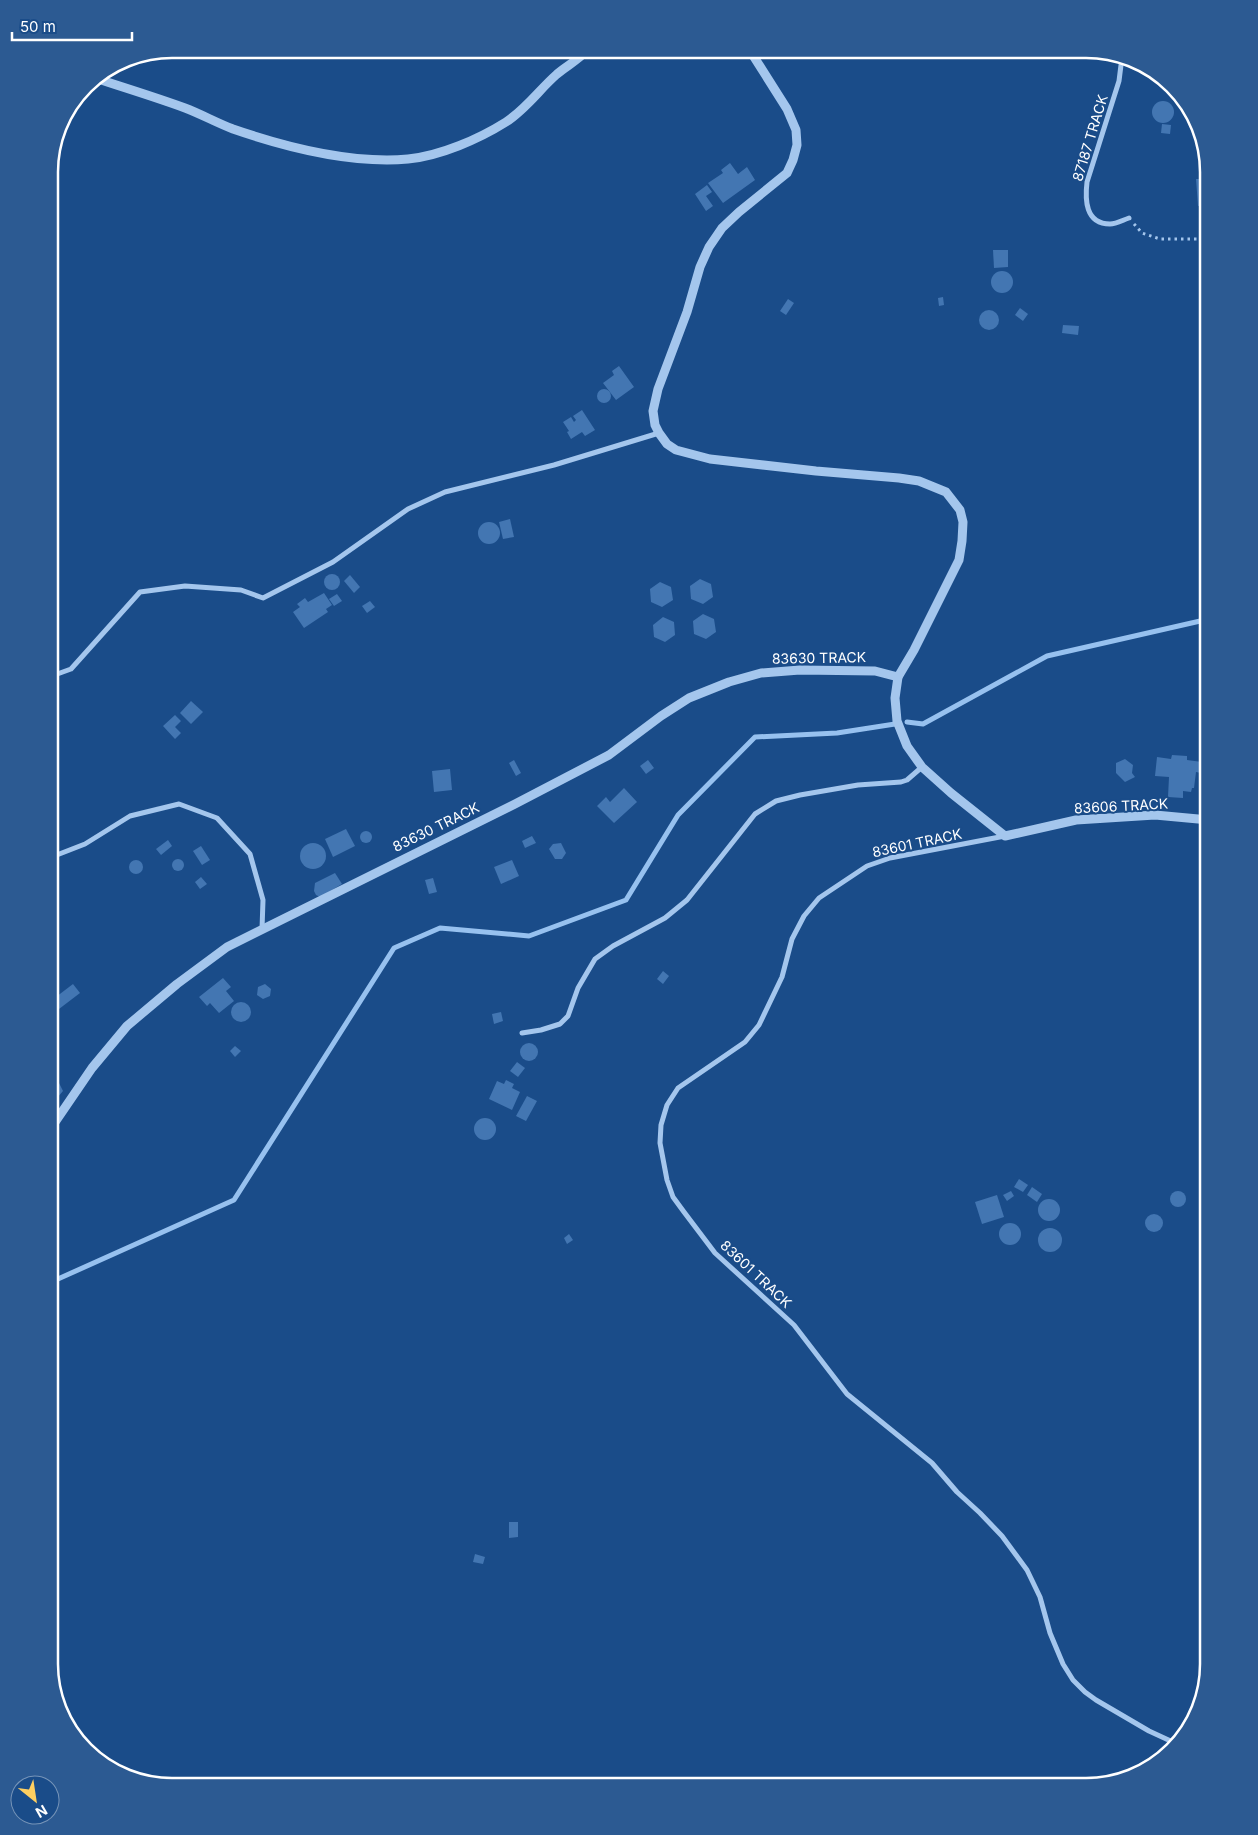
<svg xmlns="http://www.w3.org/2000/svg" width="1258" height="1835" viewBox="0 0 1258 1835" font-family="Inter,sans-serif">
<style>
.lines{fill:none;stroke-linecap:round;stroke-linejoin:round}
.stream{stroke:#97c1ef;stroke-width:5}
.building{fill:#4376b2}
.path{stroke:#a4c6ed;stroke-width:3;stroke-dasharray:2.5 4;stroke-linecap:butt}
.minor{stroke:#a4c6ed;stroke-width:5}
.tertiary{stroke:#a4c6ed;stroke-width:9}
.labels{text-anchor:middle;stroke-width:4;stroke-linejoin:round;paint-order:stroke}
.street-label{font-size:14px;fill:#fff;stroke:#1a4c89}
.rim{fill:none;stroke:#fff;stroke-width:2.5}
</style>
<rect width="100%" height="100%" fill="#1a4c89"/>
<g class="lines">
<!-- stream -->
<g class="stream">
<path d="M907,722L923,724L1047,656L1209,619"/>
<path d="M49,1283L234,1200L394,948L440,928L529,936L626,900L678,815L755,737L837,733L895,724"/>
</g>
</g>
<!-- building -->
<g class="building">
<path d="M422,52L424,55L419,59L416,56Z"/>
<circle cx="1163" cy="112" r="11"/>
<path d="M1162,124L1171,125L1170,134L1161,133Z"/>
<path d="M730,163L738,174L747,167L755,180L723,203L708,183L723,173L721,170Z"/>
<path d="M1209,170V205L1198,206L1196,179H1204V171Z"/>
<path d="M707,185L712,192L706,196L713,206L706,211L695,194Z"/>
<path d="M993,250H1008V267L994,268Z"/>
<circle cx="1002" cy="282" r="11"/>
<path d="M943,297L944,305L939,306L938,298Z"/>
<path d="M788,299L794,303L786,315L780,311Z"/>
<path d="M1020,308L1028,314L1023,321L1015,315Z"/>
<circle cx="989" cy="320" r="10"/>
<path d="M1063,325L1079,326L1078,335L1062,333Z"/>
<path d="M619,366L634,387L616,400L603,383L614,375L612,371Z"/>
<circle cx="604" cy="396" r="7"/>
<path d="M582,410L595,430L585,436L582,432L571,439L567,432L569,431L563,422L571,417L574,422L576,420L573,416Z"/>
<path d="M510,519L514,537L503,539L499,522Z"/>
<circle cx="489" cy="533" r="11"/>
<circle cx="332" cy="582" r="8"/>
<path d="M350,575L360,587L354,593L344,581Z"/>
<path d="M700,579L711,584L713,597L703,604L691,599L690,586Z"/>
<path d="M660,582L671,587L673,600L662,607L651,602L650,589Z"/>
<path d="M324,593L332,605L326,609L328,612L304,628L293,612L300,607L297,604L305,598L308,602Z"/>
<path d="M337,594L342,601L334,606L329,599Z"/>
<path d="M370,601L375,607L367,613L362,606Z"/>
<path d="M703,614L714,619L716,632L706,639L694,634L693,621Z"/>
<path d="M663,617L674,622L675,635L665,642L654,637L653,625Z"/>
<path d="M191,701L203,712L191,724L180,713Z"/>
<path d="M175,715L181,721L175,727L181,733L175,739L163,726Z"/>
<path d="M1172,755L1187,756V760L1202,762L1201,773L1196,772L1194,788H1192L1191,792L1183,791V798L1168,797L1169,777L1155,776L1157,757L1171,759Z"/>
<path d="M1125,759L1133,765L1132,773L1135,777L1125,782L1116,773V763Z"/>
<path d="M514,760L521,773L516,776L509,763Z"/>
<path d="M648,760L654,768L646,774L640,766Z"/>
<path d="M450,769L452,790L434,792L432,771Z"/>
<path d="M624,788L637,802L614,823L597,806L606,797L610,802Z"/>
<path d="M346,829L355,846L333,857L325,839Z"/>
<circle cx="366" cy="837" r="6"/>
<path d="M532,836L536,843L525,848L522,841Z"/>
<path d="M168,840L172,846L161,855L156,849Z"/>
<circle cx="313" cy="856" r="13"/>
<path d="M561,843L566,853L562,859H555L549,849L553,844Z"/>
<path d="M201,846L210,860L202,865L193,851Z"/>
<circle cx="178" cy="865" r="6"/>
<circle cx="136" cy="867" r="7"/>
<path d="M512,860L519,876L501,884L494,867Z"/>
<path d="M335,873L342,884L320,897L316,895L314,891L315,883Z"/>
<path d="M201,877L207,884L200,889L195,882Z"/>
<path d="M433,878L437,892L429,894L425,880Z"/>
<path d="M663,971L669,976L663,984L657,979Z"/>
<path d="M223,978L231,987L226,991L234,1001L219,1013L210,1003L207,1006L199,997Z"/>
<path d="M73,984L80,993L59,1009L52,1000Z"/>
<path d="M265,984L271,989L270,996L263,999L257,995L258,987Z"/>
<circle cx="241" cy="1012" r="10"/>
<path d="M501,1012L503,1021L494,1024L492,1014Z"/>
<path d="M49,1042L59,1051L53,1059L49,1056Z"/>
<circle cx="529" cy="1052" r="9"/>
<path d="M235,1046L241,1051L235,1057L230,1051Z"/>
<path d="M517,1062L525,1068L518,1077L510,1071Z"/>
<path d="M49,1079L58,1081L63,1091L57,1098L49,1096Z"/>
<path d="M506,1080L514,1084L512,1088L520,1092L512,1110L489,1099L497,1081L504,1084Z"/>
<path d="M527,1096L537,1101L526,1121L516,1116Z"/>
<circle cx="485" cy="1129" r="11"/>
<path d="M1019,1179L1028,1185L1023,1192L1014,1187Z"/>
<path d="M1032,1187L1042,1194L1037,1202L1027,1195Z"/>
<circle cx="1178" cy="1199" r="8"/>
<path d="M1011,1191L1014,1196L1007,1201L1003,1195Z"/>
<path d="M997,1195L1004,1217L982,1224L975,1202Z"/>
<circle cx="1049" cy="1210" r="11"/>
<circle cx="1154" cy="1223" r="9"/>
<circle cx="1010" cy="1234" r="11"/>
<circle cx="1050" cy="1240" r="12"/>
<path d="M569,1234L573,1240L567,1244L564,1238Z"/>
<path d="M509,1522H518V1537L509,1538Z"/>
<path d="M475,1554L485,1557L483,1564L473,1562Z"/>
</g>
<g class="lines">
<!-- path -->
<path class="path" d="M1134,224L1142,233L1160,239H1209"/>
<!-- minor -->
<g class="minor">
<path d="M1122,57L1119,81L1087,182C1085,199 1085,224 1110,224C1116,224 1123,220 1129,218"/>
<path d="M49,677L71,669L140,592L185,586L241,590L263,598L333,562L408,509L445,492L554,465L659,433"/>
<path d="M1005,836L890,858L867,866L819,898L804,916L792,939L782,977L759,1025L745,1042L678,1088L667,1105L661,1125L660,1143L667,1180L673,1197L684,1212L715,1253L794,1325L847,1394L932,1463L957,1492L980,1513L1002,1536L1027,1570L1040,1597L1050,1633L1063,1664L1073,1680L1085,1692L1096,1700L1149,1731L1175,1743"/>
<path d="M49,858L85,844L130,816L179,804L217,818L250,854L263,900L262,929"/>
<path d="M522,1033L541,1030L560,1024L568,1016L578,988L595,959L613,946L665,918L687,900L755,814L776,801L800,795L858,785L901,782L907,780L922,767"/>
</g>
<!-- tertiary -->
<g class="tertiary">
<path d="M749,49L787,109L796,130L797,145L793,160L787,173L739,212L722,228L709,247L700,267L687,312L658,389L653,411L655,425L659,433L667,444L676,450L710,459L816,471L899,478L919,481L946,492L960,510L963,522L962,541L959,560L914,650L898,677L895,698L897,721L907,746L922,767L951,793L1005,836L1076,820L1155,815L1209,820"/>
<path d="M95,78C125,88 155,97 185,108C201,114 217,123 233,129C288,148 350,164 408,159C440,156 479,139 506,122C526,109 539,90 556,75C566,66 579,60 588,49"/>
<path d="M49,1131L92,1068L127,1026L177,984L227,947L515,804L609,755L661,716L689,698L729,682L761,673L800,670L875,671L898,677"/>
</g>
</g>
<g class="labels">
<!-- street labels -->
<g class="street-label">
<text transform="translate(1090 138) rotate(-73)" y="5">87187 TRACK</text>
<text transform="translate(819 658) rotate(-1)" y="5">83630 TRACK</text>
<text transform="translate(1121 806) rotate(-3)" y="5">83606 TRACK</text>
<text transform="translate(436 827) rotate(-26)" y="5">83630 TRACK</text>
<text transform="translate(917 843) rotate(-12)" y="5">83601 TRACK</text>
<text transform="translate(756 1274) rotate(43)" y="5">83601 TRACK</text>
</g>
</g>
<!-- crop -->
<path d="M0 0H1258V1835H0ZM172 58H1086A114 114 0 0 1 1200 172V1664A114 114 0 0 1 1086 1778H172A114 114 0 0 1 58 1664V172A114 114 0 0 1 172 58Z" fill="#2c5a92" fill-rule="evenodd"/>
<path class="rim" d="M172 58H1086A114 114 0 0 1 1200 172V1664A114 114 0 0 1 1086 1778H172A114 114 0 0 1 58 1664V172A114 114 0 0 1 172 58Z"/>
<!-- north arrow -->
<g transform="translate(35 1800) rotate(150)"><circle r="24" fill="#1a4c89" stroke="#7694b8"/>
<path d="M0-4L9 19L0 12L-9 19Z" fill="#ffcf60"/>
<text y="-8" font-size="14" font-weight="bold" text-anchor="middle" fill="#ffffff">N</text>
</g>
<!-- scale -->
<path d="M12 32v8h120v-8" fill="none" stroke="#ffffff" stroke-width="2.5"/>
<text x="20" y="32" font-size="15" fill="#ffffff" stroke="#1a4c89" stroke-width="4" paint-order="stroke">50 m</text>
</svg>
